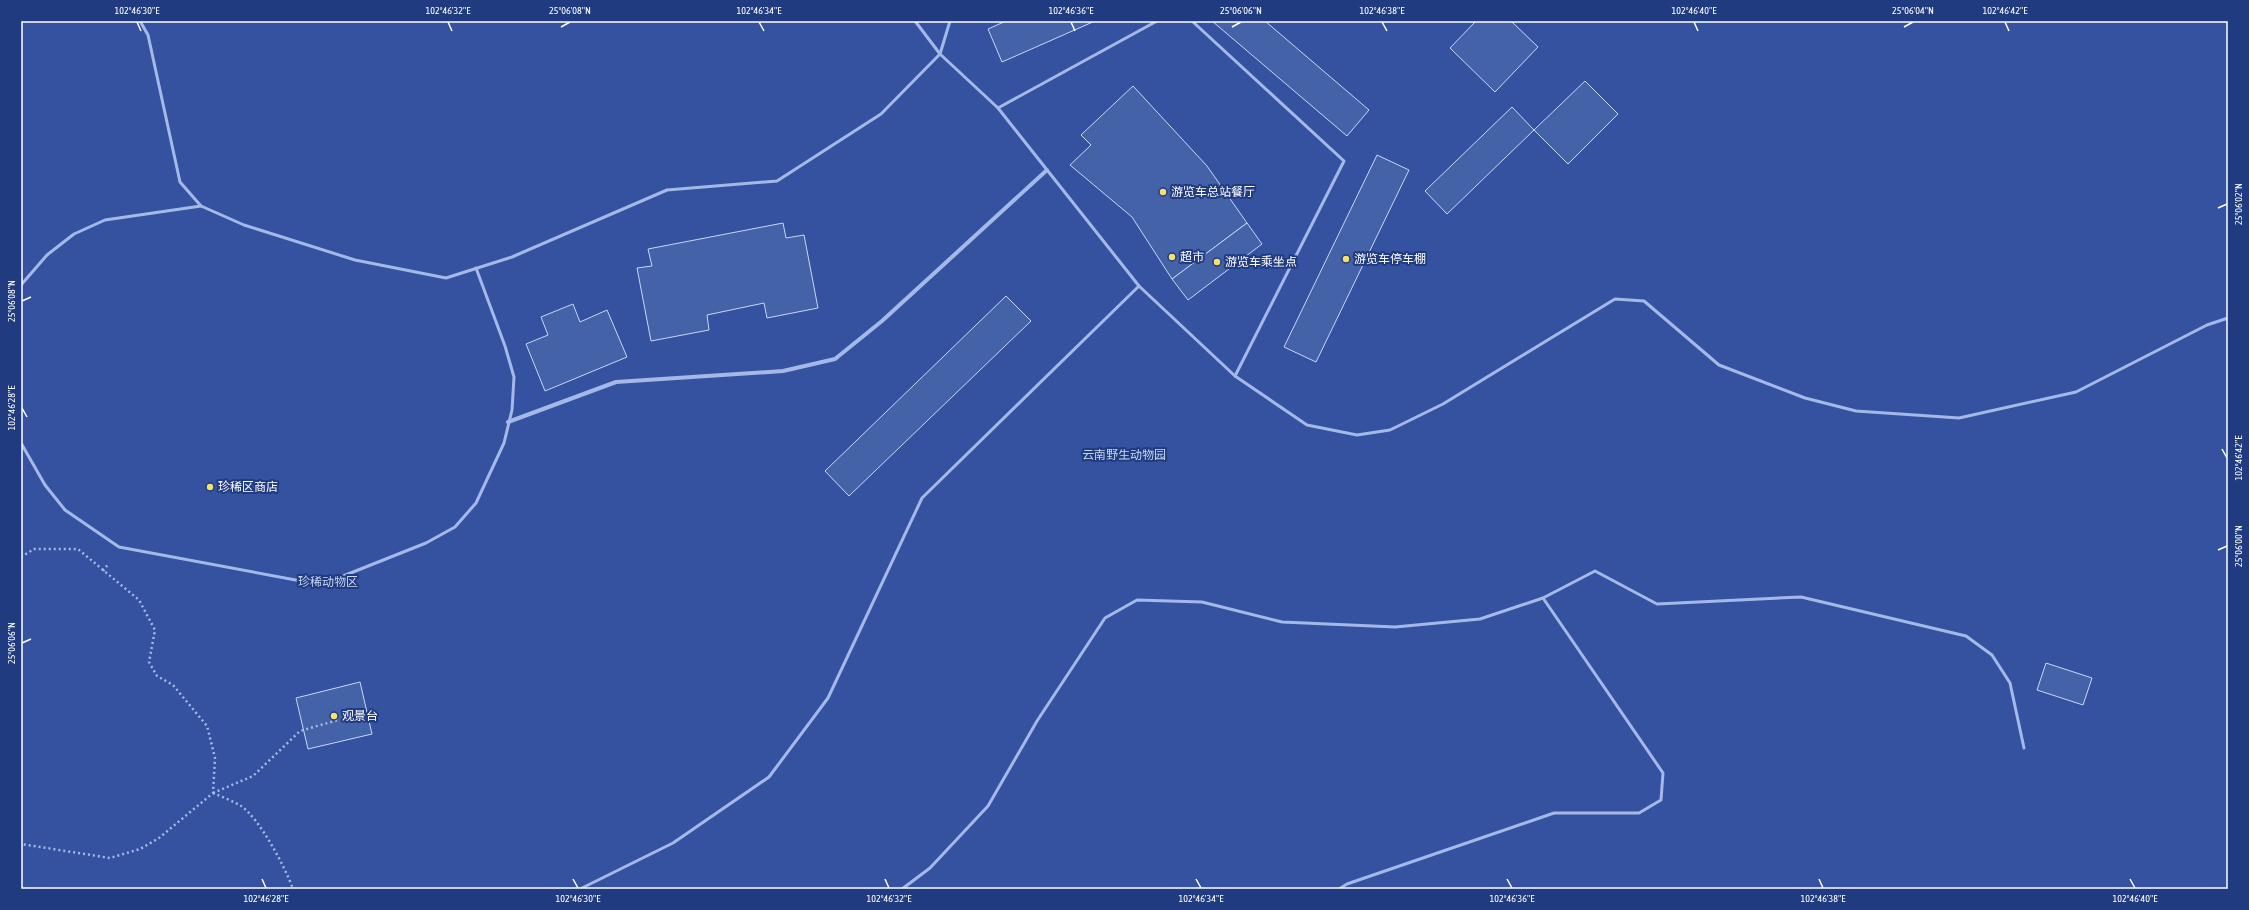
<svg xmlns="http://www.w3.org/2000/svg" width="2249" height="910" viewBox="0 0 2249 910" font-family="'Asap Condensed','Noto Sans SC',sans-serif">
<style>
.green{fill:#34529f}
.building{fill:#4462a8;stroke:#c9d7f6}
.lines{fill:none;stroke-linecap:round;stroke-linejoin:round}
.path{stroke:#a5b9e8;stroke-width:2.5;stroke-dasharray:2 3;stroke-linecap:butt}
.lane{stroke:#a5b9e8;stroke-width:3}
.street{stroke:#a5b9e8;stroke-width:4}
.ticks{fill:none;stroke:#fff;stroke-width:1.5}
.poi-dot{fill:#f5e266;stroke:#203b80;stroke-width:1.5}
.labels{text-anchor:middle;stroke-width:4;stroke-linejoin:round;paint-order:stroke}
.poi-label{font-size:12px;fill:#fff;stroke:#203b80;text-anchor:start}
.park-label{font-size:12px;fill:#c9d7f6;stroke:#203b80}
.neatline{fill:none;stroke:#fff;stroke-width:1.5}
.ticks-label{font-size:10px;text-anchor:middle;fill:#fff}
</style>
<rect width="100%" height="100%" fill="#203b80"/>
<!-- green -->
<rect class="green" x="21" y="21" width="2207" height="868"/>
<!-- building -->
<g class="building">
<path d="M1006,21H1095L1002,62L988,29Z"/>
<path d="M1212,21H1265L1369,110L1347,136Z"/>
<path d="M1476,21H1511L1538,47L1495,92L1450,48Z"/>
<path d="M1585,81L1618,114L1568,164L1534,130Z"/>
<path d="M1133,86L1207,166L1247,223L1172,279L1132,217L1070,165L1091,145L1081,135Z"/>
<path d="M1512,107L1534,130L1447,214L1425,191Z"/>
<path d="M1377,155L1409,170L1316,362L1284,347Z"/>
<path d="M783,223L786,238L804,235L818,308L767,318L764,303L707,315L709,330L651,341L637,268L652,266L648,249Z"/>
<path d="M1247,223L1262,244L1188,300L1172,279Z"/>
<path d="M1006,296L1031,321L849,496L825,471Z"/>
<path d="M573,304L580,322L607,310L627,357L545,391L526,344L548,335L541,317Z"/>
<path d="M2046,663L2092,678L2083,705L2037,690Z"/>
<path d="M360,682L372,734L308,749L296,698Z"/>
</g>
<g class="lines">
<!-- path -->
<g class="path">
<path d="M21,557L34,549H78L139,600L155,630L149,662L157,676L173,685L207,726L215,758L213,793L159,838L140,849L110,858L21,844"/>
<path d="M103,571L109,563"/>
<path d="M213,793L253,776L300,731L338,720"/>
<path d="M213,793C222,797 233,801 241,806C260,819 285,867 293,889"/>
</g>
<!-- lane -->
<g class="lane">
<path d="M140,21L148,35L180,182L201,206L244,225L355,260L446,278L512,257L667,190L777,181L881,114L940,54L950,21"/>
<path d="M915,21L940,54L998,108L1139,286L1235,376L1307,425L1357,435L1390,430L1443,404L1615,299L1644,301L1719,365L1805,398L1856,411L1959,418L2076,392L2207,325L2228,318"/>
<path d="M1192,21L1344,161L1235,376"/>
<path d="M998,108L1157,21"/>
<path d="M21,285L47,255L74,234L105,220L201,206"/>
<path d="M21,443L45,485L65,510L119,547L301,581L333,580L426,543L455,527L476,503L504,443L512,410L514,377L505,346L476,268"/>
<path d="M580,889L673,843L769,777L828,698L922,498L1139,286"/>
<path d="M902,889L930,868L988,806L1037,721L1105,618L1137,600L1202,602L1282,622L1395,627L1480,619L1543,598L1595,571L1657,604L1801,597L1966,636L1992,655L2010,683L2024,748"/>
<path d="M1339,889L1347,884L1554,813H1639L1661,800L1663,773L1543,598"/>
</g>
<!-- street -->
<path class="street" d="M508,422L616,382L783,371L835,359L882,321L1047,170"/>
</g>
<!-- ticks -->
<path class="ticks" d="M137,22L141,31M448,22L452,31M759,22L764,31M1071,22L1075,31M1382,22L1387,31M1694,22L1698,31M2005,22L2009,31M561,27L570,22M1232,27L1241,22M1904,27L1913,22M2218,208L2227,204M22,301L31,297M22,408L27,417M2222,449L2227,458M2218,550L2227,546M22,643L31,639M262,879L266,888M573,879L578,888M885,879L889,888M1196,879L1201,888M1507,879L1512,888M1819,879L1823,888M2130,879L2135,888"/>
<!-- markers -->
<g class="poi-dot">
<circle cx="1163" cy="192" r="4"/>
<circle cx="1172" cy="257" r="4"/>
<circle cx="1346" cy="259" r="4"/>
<circle cx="1217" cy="262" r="4"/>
<circle cx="210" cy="487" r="4"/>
<circle cx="334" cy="716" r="4"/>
</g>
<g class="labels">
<!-- poi labels -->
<g class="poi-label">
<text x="1171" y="196">游览车总站餐厅</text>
<text x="1180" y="261">超市</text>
<text x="1354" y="263">游览车停车棚</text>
<text x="1225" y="266">游览车乘坐点</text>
<text x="218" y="491">珍稀区商店</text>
<text x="342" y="720">观景台</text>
</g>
<!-- park labels -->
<g class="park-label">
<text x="1124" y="459">云南野生动物园</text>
<text x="328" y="586">珍稀动物区</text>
</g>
</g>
<!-- border -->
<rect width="2249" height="910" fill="none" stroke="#203b80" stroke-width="44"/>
<rect x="22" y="22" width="2205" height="866" class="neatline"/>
<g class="ticks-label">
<text x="137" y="14">102°46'30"E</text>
<text x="448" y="14">102°46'32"E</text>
<text x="570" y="14">25°06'08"N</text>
<text x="759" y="14">102°46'34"E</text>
<text x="1071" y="14">102°46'36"E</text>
<text x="1241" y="14">25°06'06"N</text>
<text x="1382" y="14">102°46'38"E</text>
<text x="1694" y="14">102°46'40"E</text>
<text x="1913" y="14">25°06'04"N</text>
<text x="2005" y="14">102°46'42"E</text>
<text transform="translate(2238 204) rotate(-90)" y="4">25°06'02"N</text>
<text transform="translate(11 301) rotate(-90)" y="4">25°06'08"N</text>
<text transform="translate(11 408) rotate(-90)" y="4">102°46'28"E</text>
<text transform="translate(2238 458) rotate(-90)" y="4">102°46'42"E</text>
<text transform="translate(2238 546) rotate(-90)" y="4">25°06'00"N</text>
<text transform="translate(11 643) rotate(-90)" y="4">25°06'06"N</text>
<text x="266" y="902">102°46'28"E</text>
<text x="578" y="902">102°46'30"E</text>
<text x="889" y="902">102°46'32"E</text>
<text x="1201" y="902">102°46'34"E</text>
<text x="1512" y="902">102°46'36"E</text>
<text x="1823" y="902">102°46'38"E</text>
<text x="2135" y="902">102°46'40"E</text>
</g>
</svg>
